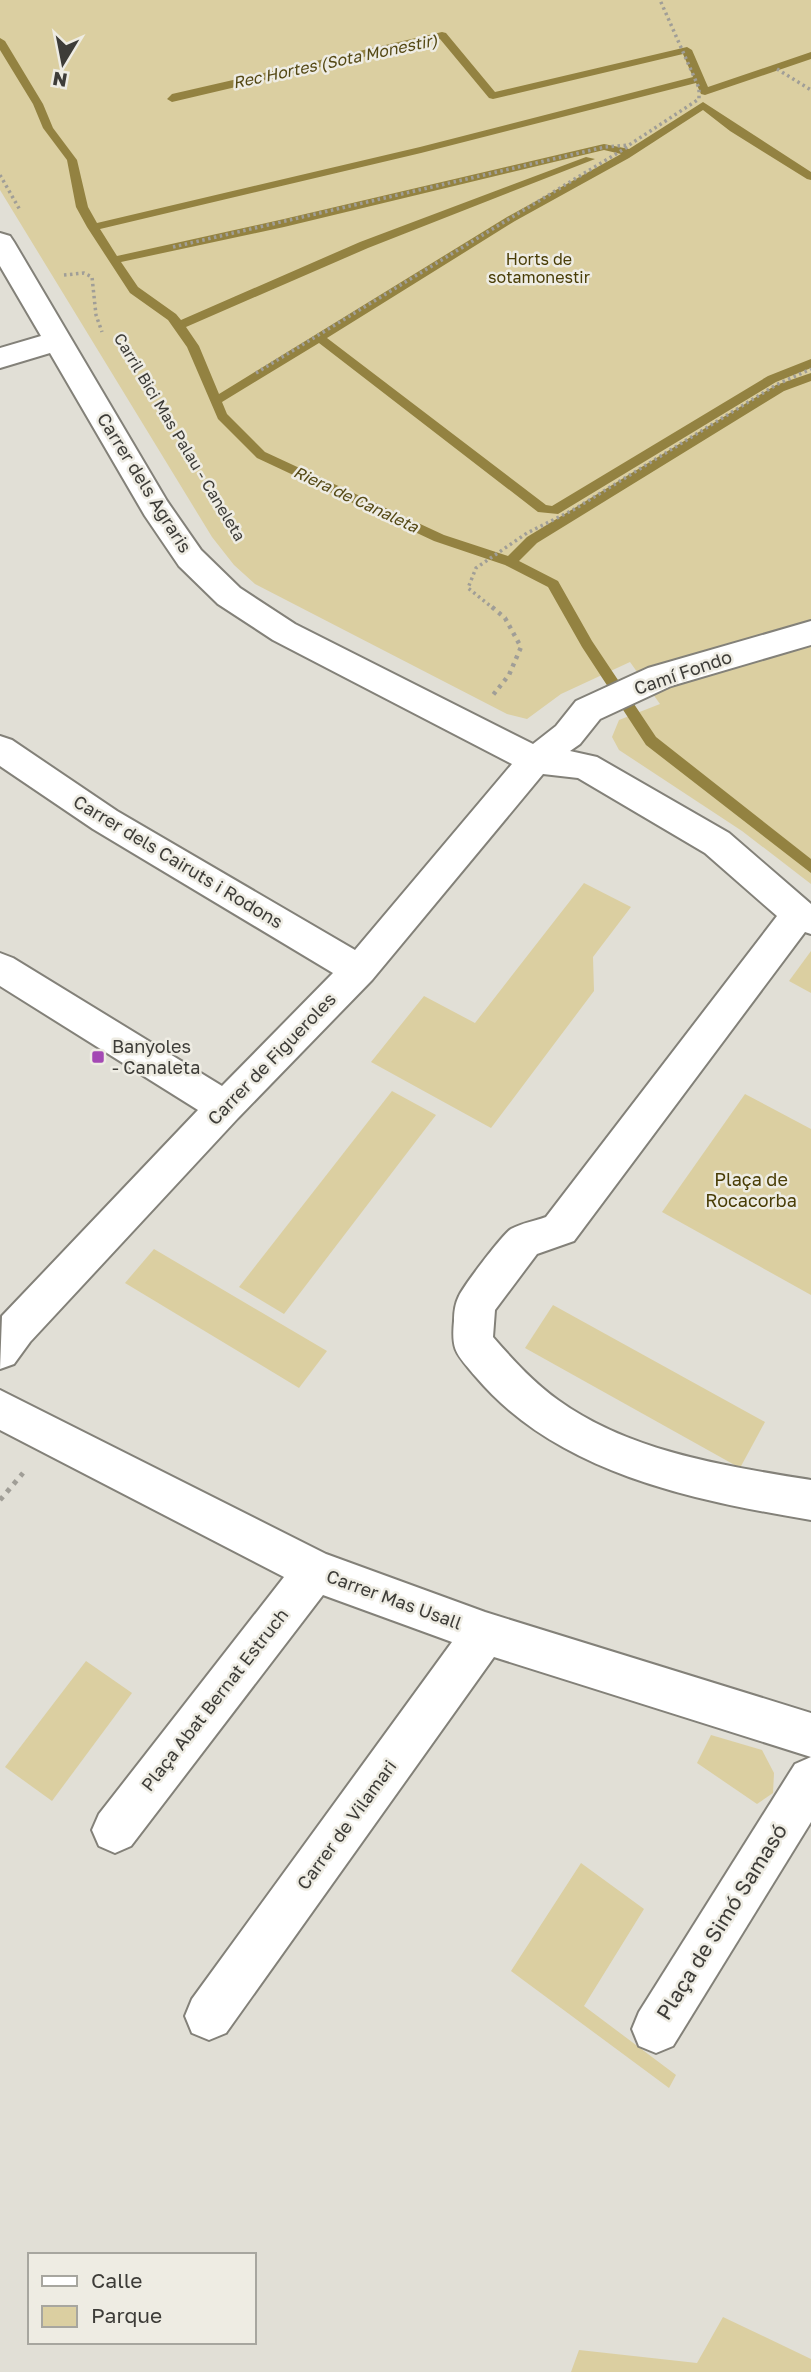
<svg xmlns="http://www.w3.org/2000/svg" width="811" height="2372" viewBox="0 0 811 2372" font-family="'Golos Text',sans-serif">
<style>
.green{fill:#dbcfa1}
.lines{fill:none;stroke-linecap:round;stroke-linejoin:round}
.stream{fill:#938241;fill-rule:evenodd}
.minor-casing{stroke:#838179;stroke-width:4}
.path-far2{stroke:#a09e97;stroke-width:3.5;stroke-dasharray:2.5 3.5;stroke-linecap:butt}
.path-far1{stroke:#a09e97;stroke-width:4.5;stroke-dasharray:3.5 5;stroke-linecap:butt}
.path{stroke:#a09e97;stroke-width:5;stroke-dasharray:4.5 6;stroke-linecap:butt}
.minor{fill:#fff;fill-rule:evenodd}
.poi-dot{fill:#a449b4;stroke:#eeece3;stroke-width:2.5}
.labels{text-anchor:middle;stroke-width:5;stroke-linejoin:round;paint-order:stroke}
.far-water-label{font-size:16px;font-style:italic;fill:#544814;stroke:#eeece3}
.far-park-label{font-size:16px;fill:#493d06;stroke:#eeece3}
.far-street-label{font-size:16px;fill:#3d3c38;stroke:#eeece3}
.street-label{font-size:18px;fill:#3d3c38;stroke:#eeece3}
.poi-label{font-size:18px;fill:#3d3c38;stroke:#eeece3;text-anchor:start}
.park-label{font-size:18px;fill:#493d06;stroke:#eeece3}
.near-street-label{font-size:21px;fill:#3d3c38;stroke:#eeece3}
</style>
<rect width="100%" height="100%" fill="#e1dfd6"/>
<!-- green -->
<g class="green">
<path d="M0,0H811V884L742,831L619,750L612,737L619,720L660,704L630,662L561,694L527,719L507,714L255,584L234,565L212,537L0,190Z"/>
<path d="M584,883L631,907L593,957L594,991L491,1128L371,1062L424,996L475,1023Z"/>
<path d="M811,951V993L789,981Z"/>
<path d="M392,1091L436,1115L284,1314L239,1287Z"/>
<path d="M745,1094L811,1129V1295L662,1212Z"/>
<path d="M154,1249L327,1351L299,1388L125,1283Z"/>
<path d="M553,1305L765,1422L740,1468L525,1348Z"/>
<path d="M86,1661L132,1693L52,1801L5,1767Z"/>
<path d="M711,1735L762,1750L774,1773L773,1793L757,1804L697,1763Z"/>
<path d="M581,1863L644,1909L584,2006L676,2075L669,2088L511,1971Z"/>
<path d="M723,2317L811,2359V2372H571L579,2350L697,2363Z"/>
</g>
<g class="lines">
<!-- stream -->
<path class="stream" d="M442,32L446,33L495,92L687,47L692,50L708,87L811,52V59L705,95L701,94L696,83L421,153L100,229L117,256L284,219L604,144L629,149L703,102L811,172V180L807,179L730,131L703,110L629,158L515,221L327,338L546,505L552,506L768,376L811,359V368L776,382L558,514L538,512L319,343L222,402L227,414L265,452L444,535L508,556L527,537L776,385L811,373V381L784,391L537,543L519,561L558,581L592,641L656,737L811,859V873L646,745L582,647L548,587L505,565L434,541L257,458L218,419L187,347L168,320L130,293L87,227L76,207L67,160L43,128L33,104L0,50V38L5,41L43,104L53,128L77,160L88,207L97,223L420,147L693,77L683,54L493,99L489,98L440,39L172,102L167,99L172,94ZM604,150L621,154L507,217L219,394L199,346L186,327L368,248L595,159L586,157L360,242L181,320L176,314L138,287L121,262L284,227Z"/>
<defs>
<g id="minor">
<path d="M0,233L10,236L14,242L167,501L201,550L240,588L295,624L533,744L556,726L576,701L648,668L811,621V645L671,686L600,719L580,744L570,751L597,757L729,833L811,904V934L805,932L574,1241L537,1254L495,1310L493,1337C513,1360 533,1382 558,1400C630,1452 725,1466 811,1480V1520C692,1500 557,1473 476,1377C457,1354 451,1352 454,1321C454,1312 455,1304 459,1296C464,1285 503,1234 511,1229C522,1223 535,1221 546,1217L777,916L705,853L578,778L543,774L372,980L238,1118L30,1342L14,1364L0,1369L2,1316L198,1110L0,986V953L13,958L222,1086L333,973L93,829L0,766V736L12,740L117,811L355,950L512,764L273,640L218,604L179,566L145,516L50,353L0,368V348L41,336L0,266Z"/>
<path d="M0,1390L326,1554L485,1612L811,1713V1757L494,1657L226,2033L209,2040L192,2033L185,2016L192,1999L452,1642L323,1595L131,1846L115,1853L99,1846L92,1830L99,1814L284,1577L0,1430Z"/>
<path d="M811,1757V1822L673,2046L656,2053L639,2046L632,2029L639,2012L795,1764Z"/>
</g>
</defs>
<!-- minor casing -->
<use href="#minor" class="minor-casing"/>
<!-- path-far2 -->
<g class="path-far2">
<path d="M777,69L811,90"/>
<path d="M0,175L20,210"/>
<path d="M173,247L605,147L629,145L699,99V88L660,0"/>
<path d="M64,275L84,273L92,277L96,315L102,332"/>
<path d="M256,373L629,146"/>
<path d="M494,609L468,588L476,568L527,533L573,510L776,385L811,369"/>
</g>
<!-- path-far1 -->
<path class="path-far1" d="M492,607L505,618L521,647L509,675L493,695"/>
<!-- path -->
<path class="path" d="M0,1500L23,1473"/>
<!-- minor -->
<use href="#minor" class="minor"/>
</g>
<!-- markers -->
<rect class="poi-dot" x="91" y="1050" width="14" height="14" rx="3.5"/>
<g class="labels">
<!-- far-water labels -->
<g class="far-water-label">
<text transform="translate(335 61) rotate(-12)" y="6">Rec Hortes (Sota Monestir)</text>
<text transform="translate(356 499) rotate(25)" y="6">Riera de Canaleta</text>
</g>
<!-- far-park labels -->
<g class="far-park-label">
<text x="539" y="265">Horts de<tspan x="539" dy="18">sotamonestir</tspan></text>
</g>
<!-- far-street labels -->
<g class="far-street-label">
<text transform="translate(180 437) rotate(59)" y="6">Carril Bici Mas Palau - Caneleta</text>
</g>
<!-- street labels -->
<g class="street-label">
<text transform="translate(144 483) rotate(58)" y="6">Carrer dels Agraris</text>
<text transform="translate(683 673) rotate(-19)" y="6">Camí Fondo</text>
<text transform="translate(178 862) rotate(31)" y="6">Carrer dels Cairuts i Rodons</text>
<text transform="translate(272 1059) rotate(-46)" y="6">Carrer de Figueroles</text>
<text transform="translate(394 1600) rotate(20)" y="6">Carrer Mas Usall</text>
<text transform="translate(215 1700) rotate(-52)" y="6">Plaça Abat Bernat Estruch</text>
<text transform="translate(347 1825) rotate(-54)" y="6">Carrer de Vilamari</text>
</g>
<!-- poi labels -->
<g class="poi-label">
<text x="112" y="1053">Banyoles<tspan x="112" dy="21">- Canaleta</tspan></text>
</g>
<!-- park labels -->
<g class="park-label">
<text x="751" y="1186">Plaça de<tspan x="751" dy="21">Rocacorba</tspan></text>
</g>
<!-- near-street labels -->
<g class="near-street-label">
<text transform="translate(722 1922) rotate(-58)" y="7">Plaça de Simó Samasó</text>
</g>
</g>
<!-- legend -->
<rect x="28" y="2253" width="228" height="91" fill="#eeece3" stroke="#a7a69f" stroke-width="2"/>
<rect x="42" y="2276" width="35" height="10" fill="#ffffff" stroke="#a7a69f" stroke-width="2"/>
<text x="91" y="2288" font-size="21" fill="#3d3c38">Calle</text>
<rect x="42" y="2306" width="35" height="21" fill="#dbcfa1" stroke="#a7a69f" stroke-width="2"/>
<text x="91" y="2323" font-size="21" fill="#3d3c38">Parque</text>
<!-- north arrow -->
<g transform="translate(63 63) rotate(190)" stroke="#eeece3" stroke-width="5" paint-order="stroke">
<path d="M0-5L12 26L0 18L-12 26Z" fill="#3d3c38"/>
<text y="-10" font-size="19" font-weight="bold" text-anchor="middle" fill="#3d3c38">N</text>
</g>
</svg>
